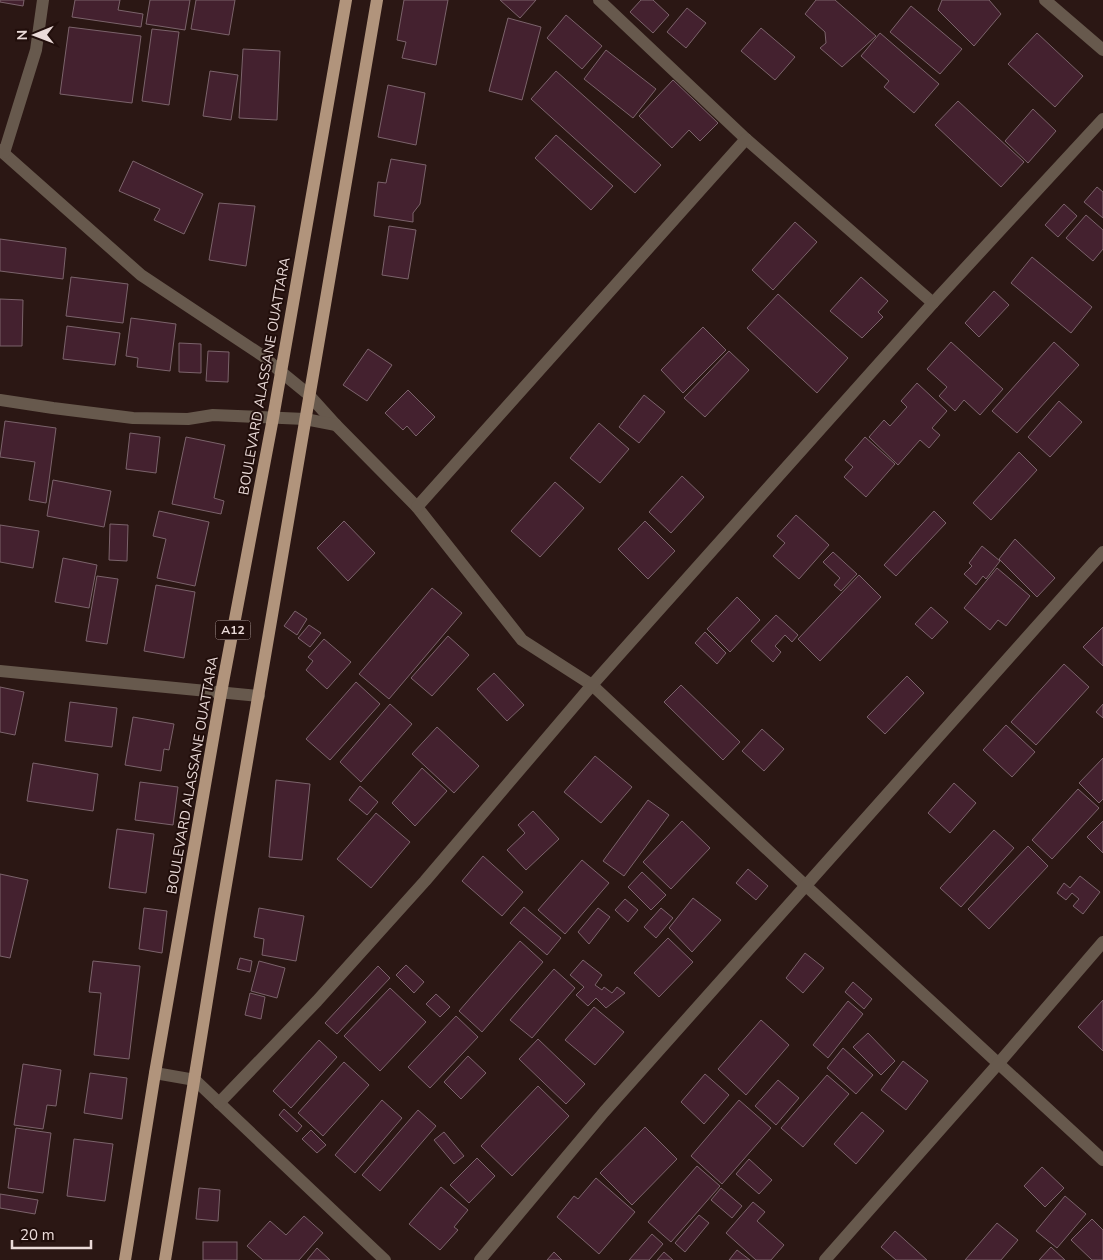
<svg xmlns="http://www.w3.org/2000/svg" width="1103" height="1260" viewBox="0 0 1103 1260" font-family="'Nunito Sans',sans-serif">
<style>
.building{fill:#44212f;stroke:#7b636b}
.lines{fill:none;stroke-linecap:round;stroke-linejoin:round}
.minor{stroke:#67594d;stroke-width:12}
.major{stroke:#b1947c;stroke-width:12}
.labels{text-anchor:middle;stroke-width:4;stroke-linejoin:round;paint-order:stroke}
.shield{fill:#210e0b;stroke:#ae9d9a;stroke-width:1}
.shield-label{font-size:12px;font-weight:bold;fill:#eadad8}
.street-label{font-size:14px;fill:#eadad8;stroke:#210e0b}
</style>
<rect width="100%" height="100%" fill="#2b1714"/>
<!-- building -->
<g class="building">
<path d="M0,0H24L23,6L0,2Z"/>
<path d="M75,0H120L118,10L143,14L141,27L72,17Z"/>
<path d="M150,0H190L185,30L146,24Z"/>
<path d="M196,0H235L229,35L191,29Z"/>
<path d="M404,0H448L436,65L402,58L406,42L397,40Z"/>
<path d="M500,0H536L520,18Z"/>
<path d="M641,0H653L669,15L653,33L630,12Z"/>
<path d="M816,0H835L876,36L842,67L820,48L826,43L825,32L805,14Z"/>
<path d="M942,0H989L1001,14L974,46L938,10Z"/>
<path d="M911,6L962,49L940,74L890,32Z"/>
<path d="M687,8L706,23L686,48L667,32Z"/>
<path d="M566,15L602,46L582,69L547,38Z"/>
<path d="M508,18L541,27L522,100L489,91Z"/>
<path d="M69,27L141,36L132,103L60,94Z"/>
<path d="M761,28L795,57L775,80L741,51Z"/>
<path d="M152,29L179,32L169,105L142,101Z"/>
<path d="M880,33L939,84L914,113L884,87L889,81L861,56Z"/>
<path d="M1037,33L1083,76L1055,107L1008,64Z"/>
<path d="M243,49L280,51L277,120L239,118Z"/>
<path d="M606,50L656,89L633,118L584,79Z"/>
<path d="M210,71L238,75L231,120L203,116Z"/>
<path d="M556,71L661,165L635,193L531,99Z"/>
<path d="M673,80L718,123L700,141L689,130L672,148L639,116Z"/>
<path d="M388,85L425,93L416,145L378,137Z"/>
<path d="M958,101L1024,162L1001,187L935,125Z"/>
<path d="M1033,109L1056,131L1028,163L1005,141Z"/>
<path d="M556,135L613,186L591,210L535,158Z"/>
<path d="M391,159L426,165L420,204L413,213V222L374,216L378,182L386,183Z"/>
<path d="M133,161L203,194L184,234L154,220L160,209L119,191Z"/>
<path d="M1097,187L1103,192V218L1084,202Z"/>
<path d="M219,203L255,206L246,266L209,260Z"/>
<path d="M1064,204L1077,216L1058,237L1045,225Z"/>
<path d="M1086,215L1103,230V249L1093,261L1066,238Z"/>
<path d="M795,222L817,242L773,290L752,270Z"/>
<path d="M389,226L416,230L408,279L382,275Z"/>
<path d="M0,239L66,248L63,279L0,271Z"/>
<path d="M1032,257L1092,307L1071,333L1011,283Z"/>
<path d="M71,277L128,284L123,323L66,316Z"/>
<path d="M861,277L888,301L878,312L883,317L862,338L830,311Z"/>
<path d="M994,291L1009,305L979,337L965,323Z"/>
<path d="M778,294L848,358L817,393L747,328Z"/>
<path d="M0,299L23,300L22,346H0Z"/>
<path d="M131,318L176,324L170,371L137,367L138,358L126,356Z"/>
<path d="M67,326L120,333L115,365L63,359Z"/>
<path d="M703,327L726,350L683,393L661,370Z"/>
<path d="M951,342L1003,389L980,415L964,400L955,411L939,396L947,387L927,369Z"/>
<path d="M1054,342L1079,365L1017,433L992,411Z"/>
<path d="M179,343L201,344V373L179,372Z"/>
<path d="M368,349L392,365L367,401L343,385Z"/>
<path d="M208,351L229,352L228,382L206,381Z"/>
<path d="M729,351L749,370L705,417L684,398Z"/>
<path d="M917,383L947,411L932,428L940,435L929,448L920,440L898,465L869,437L884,420L890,426L907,407L901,401Z"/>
<path d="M408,390L435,417L416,436L407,426L403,430L385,413Z"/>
<path d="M644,395L665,412L639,443L619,427Z"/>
<path d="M1059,401L1082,422L1050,457L1028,437Z"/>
<path d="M5,421L56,428L46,503L29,500L35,462L0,457Z"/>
<path d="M599,423L629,449L600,483L570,458Z"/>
<path d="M130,433L160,437L156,473L126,469Z"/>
<path d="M186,437L225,445L214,498L224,501L221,514L172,504Z"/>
<path d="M865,437L895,464L866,497L844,477L853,467L845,460Z"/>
<path d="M1019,452L1037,470L991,520L973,503Z"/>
<path d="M682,476L704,497L671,533L649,512Z"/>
<path d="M53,480L111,491L104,527L47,516Z"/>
<path d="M555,482L584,508L540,557L511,531Z"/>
<path d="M159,511L209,522L195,586L157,578L166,539L153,536Z"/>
<path d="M934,511L946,523L896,576L884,565Z"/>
<path d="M796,515L829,545L799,579L773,556L785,543L777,536Z"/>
<path d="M344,521L375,553L348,581L317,548Z"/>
<path d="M645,521L675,551L648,579L618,549Z"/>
<path d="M110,524L128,525L127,561L109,560Z"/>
<path d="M0,525L39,531L33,568L0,562Z"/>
<path d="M1015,539L1055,578L1037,597L999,559Z"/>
<path d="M982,546L1000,561L986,579L983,576L976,585L964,574L972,566L969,563Z"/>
<path d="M833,552L857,574L841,591L834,585L840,578L823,562Z"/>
<path d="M63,558L97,565L89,608L55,602Z"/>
<path d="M997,568L1030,596L1006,626L998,620L990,630L964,608Z"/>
<path d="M859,575L881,597L820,661L798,639Z"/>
<path d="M97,576L118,579L107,644L86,641Z"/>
<path d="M156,585L195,592L184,658L144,651Z"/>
<path d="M432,588L462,613L389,699L359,674Z"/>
<path d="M737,597L760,620L730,652L707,629Z"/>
<path d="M931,607L948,622L932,639L915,624Z"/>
<path d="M295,611L307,619L297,635L284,626Z"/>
<path d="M776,615L798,635L792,642L785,635L775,646L781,652L773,662L751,641Z"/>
<path d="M309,625L321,633L310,647L298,638Z"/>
<path d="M1103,627V666L1083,647Z"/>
<path d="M705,632L726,653L717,664L695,643Z"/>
<path d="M448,636L469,655L432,696L411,678Z"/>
<path d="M324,639L351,662L327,689L306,670L313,661L308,657Z"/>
<path d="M1064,664L1089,687L1036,745L1011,722Z"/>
<path d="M494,673L524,705L507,721L477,689Z"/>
<path d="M907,676L924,693L885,734L867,717Z"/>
<path d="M356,682L380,704L330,760L306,739Z"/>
<path d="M681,685L740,742L723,760L664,702Z"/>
<path d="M0,687L24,692L15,735L0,732Z"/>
<path d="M70,702L117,708L112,747L65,741Z"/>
<path d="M390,704L412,724L361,782L340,762Z"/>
<path d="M1103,704V718L1096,712Z"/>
<path d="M133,717L174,724L169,750L164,749L161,771L125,765Z"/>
<path d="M1006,725L1035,752L1012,777L983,750Z"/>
<path d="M437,727L479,766L454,793L412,754Z"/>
<path d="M762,729L784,749L764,771L742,751Z"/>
<path d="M595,756L632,787L601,823L564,792Z"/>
<path d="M1103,758V799L1099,803L1079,783Z"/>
<path d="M33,763L98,774L93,811L27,801Z"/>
<path d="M422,768L447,791L415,826L392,803Z"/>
<path d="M276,780L310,784L302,860L269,857Z"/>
<path d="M140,782L178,787L173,825L135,820Z"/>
<path d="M954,783L976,803L950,833L928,813Z"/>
<path d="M360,786L378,802L367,815L349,800Z"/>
<path d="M1078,789L1099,808L1052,859L1032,840Z"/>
<path d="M648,800L669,815L624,876L603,861Z"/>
<path d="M533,811L559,839L526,870L507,850L525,833L518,825Z"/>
<path d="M376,813L410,842L371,888L337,859Z"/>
<path d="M682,821L710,848L671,889L643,862Z"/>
<path d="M1103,821V853L1087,837Z"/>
<path d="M117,829L154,834L146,893L109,888Z"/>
<path d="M994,830L1014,848L961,907L940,888Z"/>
<path d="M1028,846L1048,866L989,929L968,909Z"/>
<path d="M483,856L523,892L502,916L462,881Z"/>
<path d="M582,860L609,883L565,934L538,910Z"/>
<path d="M748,869L768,886L756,900L736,883Z"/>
<path d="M642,872L666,895L651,910L628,887Z"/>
<path d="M0,874L28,880L10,958L0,956Z"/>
<path d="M1080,876L1100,892L1083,914L1073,906L1079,899L1072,893L1066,900L1057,893L1064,883L1070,888Z"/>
<path d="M693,898L721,920L692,952L669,928Z"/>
<path d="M625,899L638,910L628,922L615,910Z"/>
<path d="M524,907L561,938L547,955L510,923Z"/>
<path d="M144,908L167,911L162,953L139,949Z"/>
<path d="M259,908L304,916L296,961L262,955L264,939L254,937Z"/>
<path d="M598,908L610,917L589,944L578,932Z"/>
<path d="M661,908L673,918L656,938L644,927Z"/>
<path d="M668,938L693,962L659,997L634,973Z"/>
<path d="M520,941L543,962L482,1032L459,1011Z"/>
<path d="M805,953L824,968L803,993L786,978Z"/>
<path d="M240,958L252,961L250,972L237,969Z"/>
<path d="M583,960L602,975L595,985L602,990L604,987L612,993L617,987L625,993L606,1008L596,998L588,1006L576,995L584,987L570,975Z"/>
<path d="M93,961L140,966L129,1059L94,1055L101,993L89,992Z"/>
<path d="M259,961L285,968L277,998L251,991Z"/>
<path d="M406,965L424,982L414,993L396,975Z"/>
<path d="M378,966L390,978L337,1034L325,1023Z"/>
<path d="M554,969L575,988L532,1038L510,1020Z"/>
<path d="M853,982L872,999L864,1009L845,992Z"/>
<path d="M390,988L426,1022L380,1071L344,1036Z"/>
<path d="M250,993L265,997L261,1019L245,1015Z"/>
<path d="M436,994L450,1007L440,1017L426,1004Z"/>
<path d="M1103,1000V1051L1078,1027Z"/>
<path d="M848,1001L863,1014L828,1058L813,1045Z"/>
<path d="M594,1007L624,1032L595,1065L565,1040Z"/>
<path d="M456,1016L478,1037L430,1088L408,1067Z"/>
<path d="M761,1020L789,1045L746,1095L718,1069Z"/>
<path d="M868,1033L895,1061L881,1075L853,1047Z"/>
<path d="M538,1039L585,1084L566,1104L519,1059Z"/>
<path d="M319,1040L337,1057L291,1108L273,1091Z"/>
<path d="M843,1048L873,1075L856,1094L827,1068Z"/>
<path d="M468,1056L486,1073L461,1099L444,1082Z"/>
<path d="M903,1061L928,1081L906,1110L881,1090Z"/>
<path d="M344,1062L369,1085L323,1136L298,1113Z"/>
<path d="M23,1064L61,1070L56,1106L47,1105L43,1129L14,1125Z"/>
<path d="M90,1073L127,1078L122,1119L84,1113Z"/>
<path d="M705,1074L729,1095L704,1124L681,1102Z"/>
<path d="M827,1075L849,1094L803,1147L781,1128Z"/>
<path d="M778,1080L799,1098L776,1125L755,1106Z"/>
<path d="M538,1086L569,1116L512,1176L481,1146Z"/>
<path d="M382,1100L402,1118L355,1173L335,1155Z"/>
<path d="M739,1100L771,1128L722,1184L691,1156Z"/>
<path d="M284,1109L302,1126L297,1132L279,1115Z"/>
<path d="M418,1110L436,1126L380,1191L362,1175Z"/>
<path d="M862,1112L884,1131L856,1164L834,1144Z"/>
<path d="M645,1127L677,1159L632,1205L600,1173Z"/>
<path d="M16,1128L51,1133L43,1193L8,1188Z"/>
<path d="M311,1130L326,1145L317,1153L302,1139Z"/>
<path d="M444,1132L464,1156L454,1164L434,1140Z"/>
<path d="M74,1139L113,1144L105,1201L67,1196Z"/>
<path d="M477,1158L495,1176L469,1203L450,1185Z"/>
<path d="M749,1159L772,1180L759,1194L736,1174Z"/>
<path d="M697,1166L720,1186L671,1242L648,1222Z"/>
<path d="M1042,1167L1064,1188L1045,1207L1024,1186Z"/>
<path d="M596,1178L635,1212L599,1254L557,1217L574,1196L578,1199Z"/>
<path d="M441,1187L468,1210L454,1227L458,1230L440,1250L409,1224Z"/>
<path d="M199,1188L220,1190L218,1221L196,1219Z"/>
<path d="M721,1188L742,1206L732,1218L711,1200Z"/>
<path d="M0,1194L38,1200L35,1214L0,1208Z"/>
<path d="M1065,1196L1086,1214L1057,1248L1036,1231Z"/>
<path d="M753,1202L765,1212L757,1221L784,1245L771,1260H756L726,1233Z"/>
<path d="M699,1215L709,1223L685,1252L675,1243Z"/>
<path d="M304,1216L323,1233L299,1260H263L247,1246L270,1221L286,1235Z"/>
<path d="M1092,1219L1103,1230V1260H1092L1071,1240Z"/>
<path d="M997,1223L1018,1240L1001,1260H965Z"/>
<path d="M895,1231L927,1260H896L881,1247Z"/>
<path d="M652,1234L663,1244L649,1260H629Z"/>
<rect x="203" y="1242" width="34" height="18"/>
<path d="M1051,1247L1065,1260H1039Z"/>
<path d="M317,1248L330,1260H307Z"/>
<path d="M737,1250L750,1260H729Z"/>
<path d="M554,1252L562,1260H547Z"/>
<path d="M664,1252L673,1260H657Z"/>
</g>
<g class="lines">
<!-- minor -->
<g class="minor">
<path d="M599,0L746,139L933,303"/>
<path d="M1045,0L1103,50"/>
<path d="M0,150L141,275L263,356L281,372L308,394L336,425L417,507L522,640L592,685L805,885L1103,1160"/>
<path d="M4,153L36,50L43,0"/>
<path d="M0,400L53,408L133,418L188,419L213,415L305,419L336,425"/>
<path d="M417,507L746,139"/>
<path d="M0,671L259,696"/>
<path d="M155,1073L195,1080L385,1260"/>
<path d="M219,1103L317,1001L425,881L592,685L933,303L1103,119"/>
<path d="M480,1260L604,1112L1103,552"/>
<path d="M825,1260L998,1064L1103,942"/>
</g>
<!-- major -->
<g class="major">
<path d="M125,1260L155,1073L221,693L273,418L346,0"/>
<path d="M165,1260L221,914L377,0"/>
</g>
</g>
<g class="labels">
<!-- shield labels -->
<rect class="shield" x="215.5" y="620.5" width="35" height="19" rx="4"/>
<g class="shield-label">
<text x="233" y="634">A12</text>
</g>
<!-- street labels -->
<g class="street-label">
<text transform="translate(264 376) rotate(-80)" y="5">BOULEVARD ALASSANE OUATTARA</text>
<text transform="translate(192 775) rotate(-80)" y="5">BOULEVARD ALASSANE OUATTARA</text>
</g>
</g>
<!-- north arrow -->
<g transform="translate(35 35) rotate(269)" stroke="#210e0b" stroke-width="4" paint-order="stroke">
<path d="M0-4L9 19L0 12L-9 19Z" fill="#eadad8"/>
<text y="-8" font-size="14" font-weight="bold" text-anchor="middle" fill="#eadad8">N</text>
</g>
<!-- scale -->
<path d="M12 1240v8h79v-8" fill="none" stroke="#eadad8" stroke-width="2.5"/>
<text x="20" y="1240" font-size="15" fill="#eadad8" stroke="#210e0b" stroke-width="4" paint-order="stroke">20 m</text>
</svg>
